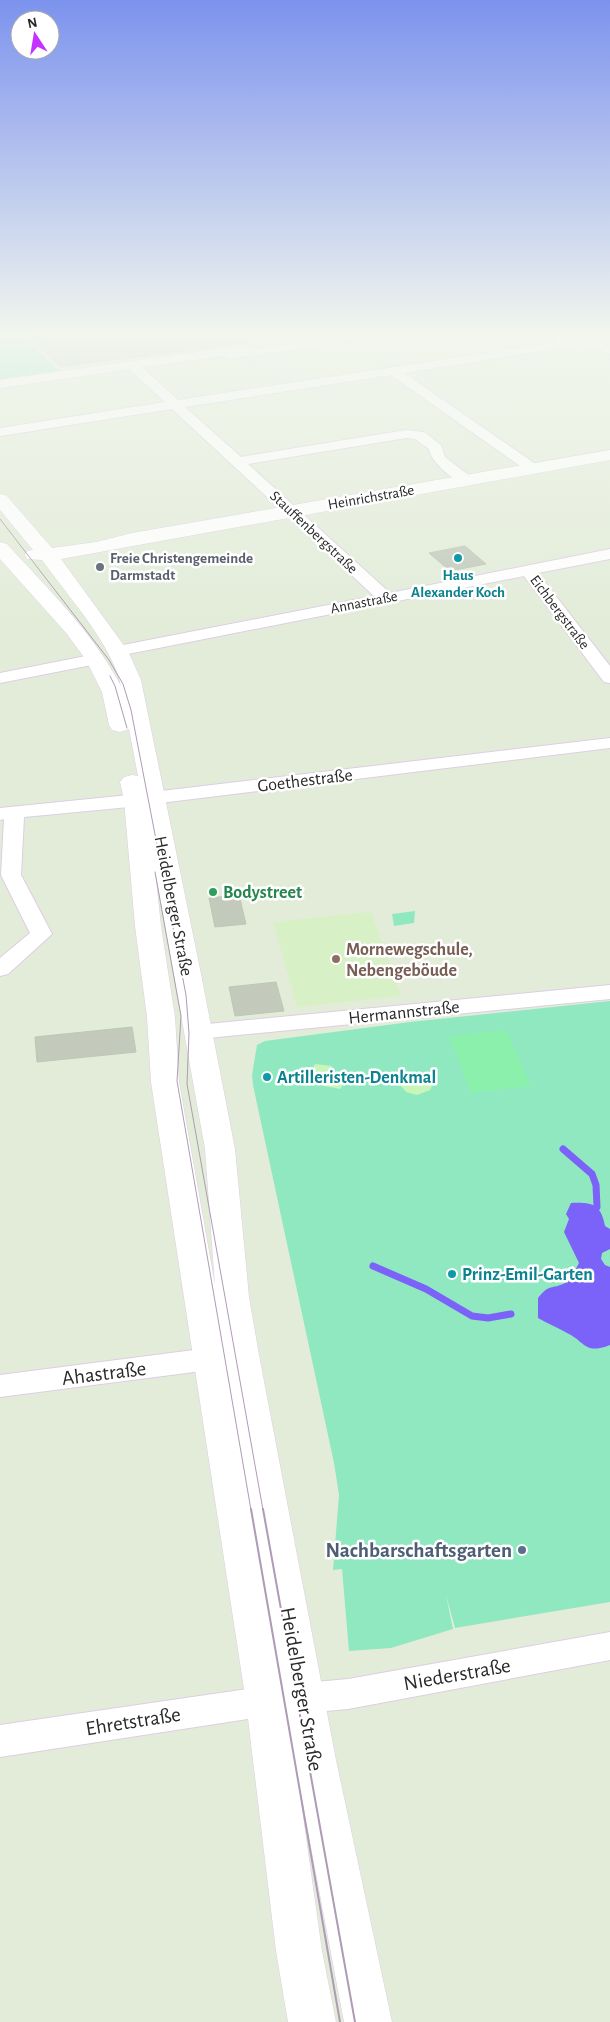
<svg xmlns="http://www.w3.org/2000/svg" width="610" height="2022" viewBox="0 0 610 2022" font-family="'Alegreya Sans',sans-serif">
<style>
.education{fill:#d8f0c6}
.green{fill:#90e8c1}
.sand{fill:#c8f5b8}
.pitch{fill:#8bf0ab}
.water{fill:#7b62f8}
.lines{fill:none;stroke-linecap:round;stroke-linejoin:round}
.stream{stroke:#7b62f8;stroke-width:7}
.building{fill:#c3cabc;stroke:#bcc8b3}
.pedestrian-casing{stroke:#ddcee3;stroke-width:2}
.minor-casing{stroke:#ddcee3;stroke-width:2}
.secondary-casing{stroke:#ddcee3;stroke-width:1}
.pedestrian{fill:#fff;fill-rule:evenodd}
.minor{fill:#fff;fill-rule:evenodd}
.secondary{fill:#fff;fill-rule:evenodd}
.tram-far1{stroke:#ae9bb5;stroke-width:1}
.tram{stroke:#ae9bb5;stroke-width:2}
.culture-dot{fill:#0f9aa8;stroke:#fff;stroke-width:2}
.worship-dot{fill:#6b7280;stroke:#fff;stroke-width:2}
.leisure-dot{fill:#2e9e5b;stroke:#fff;stroke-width:2}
.education-dot{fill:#8d6e63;stroke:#fff;stroke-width:2}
.service-dot{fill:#5c6f8a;stroke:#fff;stroke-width:2}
.labels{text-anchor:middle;stroke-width:5;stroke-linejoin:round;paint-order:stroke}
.far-street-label{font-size:15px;fill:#292929;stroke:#fff}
.far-worship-label{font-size:15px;font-weight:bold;fill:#5b616d;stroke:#fff;text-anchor:start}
.far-culture-label{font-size:15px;font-weight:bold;fill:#0d838f;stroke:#fff}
.street-label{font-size:18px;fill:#292929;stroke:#fff}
.leisure-label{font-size:18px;font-weight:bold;fill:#27864d;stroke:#fff;text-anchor:start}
.education-label{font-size:18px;font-weight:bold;fill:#785e54;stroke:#fff;text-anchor:start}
.culture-label{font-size:18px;font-weight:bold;fill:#0d838f;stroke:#fff;text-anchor:start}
.near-street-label{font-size:21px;fill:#292929;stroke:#fff}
.near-service-label{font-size:21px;font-weight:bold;fill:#4e5e75;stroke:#fff;text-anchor:end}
</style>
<rect width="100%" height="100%" fill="#e3ecd9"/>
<!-- education -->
<path class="education" d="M371,912L401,996L297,1007L273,922Z"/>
<!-- green -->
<g class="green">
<path d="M21,334L61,373L0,382V335Z"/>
<path d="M415,911L414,923L394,926L392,914Z"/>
<path d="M610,1001V1602L455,1628L446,1595L453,1629L391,1648L349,1651L342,1569L333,1570L339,1495L334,1463L253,1085L252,1075L257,1045L265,1041L410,1022Z"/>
</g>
<!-- sand -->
<g class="sand">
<path d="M315,1064L332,1066L325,1077L330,1080L345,1083L340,1089L309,1083L307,1081Z"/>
<path d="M414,1074C422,1074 429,1076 433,1084L430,1090L417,1095L406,1092L401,1086L402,1079Z"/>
</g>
<!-- pitch -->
<path class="pitch" d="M506,1030L531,1086L471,1093L449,1036Z"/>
<!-- water -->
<path class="water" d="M571,1203C592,1202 601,1204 605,1226L610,1229V1249L602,1253L601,1259L605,1265L610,1267V1345C584,1355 586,1342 567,1333C557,1327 548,1324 538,1318V1298C550,1283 551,1290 565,1283C572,1279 575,1270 579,1263L564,1232L569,1219L566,1214Z"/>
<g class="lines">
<!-- stream -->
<g class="stream">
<path d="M563,1149L592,1174L596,1185L597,1207"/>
<path d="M373,1266L426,1289L472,1316L488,1318L511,1314"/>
</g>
</g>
<!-- building -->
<g class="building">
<path d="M26,334H246V343L60,367Z"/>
<path d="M465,546L486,564L450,571L429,553Z"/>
<path d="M239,895L246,924L215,927L209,898Z"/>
<path d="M276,982L284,1011L235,1016L229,987Z"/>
<path d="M132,1027L136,1052L37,1062L35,1037Z"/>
</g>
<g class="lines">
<defs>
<path id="pedestrian" d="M356,334H370L340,343L230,359L218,352L222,349L231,353Z"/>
<g id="minor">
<path d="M558,334L608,345H610V354L594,348L578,345L404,373L537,465L539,468L532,472L527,471L391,375L185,407L241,457L406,430L424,432L441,445L445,457L471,477L473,480L471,483C458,486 431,463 429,449L415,439L406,438L248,464L390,593L610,549V559L538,573L610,666V683L604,682L524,576L118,656L112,655L110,651L112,647L118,646L374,596L172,409L0,436V428L165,402L129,369L0,388V380L246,345L250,346L252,349L250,352L246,353L142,367L178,400L558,342L552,338Z"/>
<path d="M96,654L102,655L104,659L102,663L0,683V673Z"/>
<path d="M610,738V748L119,808L24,817L21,875L52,934L8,974L0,976V958L30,933L1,875L4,819L0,820V808L119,796Z"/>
<path d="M610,985V999L198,1039L190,1037L187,1032L190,1027L198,1025Z"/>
<path d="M225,1346L235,1349L239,1357L235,1365L225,1368L0,1397V1375Z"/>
<path d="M610,1632V1660L348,1709L261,1717L0,1757V1725L261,1687L348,1679Z"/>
</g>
<path id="secondary" d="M610,450V460L61,559L128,651L141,680L200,969L235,1149L249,1297L259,1355L336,1760L392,2022H344L297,1773L322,1951L336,2022H288L276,1951L246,1702L151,1082L147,1017L135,926L124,800L120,782L124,777L132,775L138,776L129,729L120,732L112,730L109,725L102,692L86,660L67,634L0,559V542L7,544C48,589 92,631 121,686C113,647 72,601 48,568L42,560L27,559L25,555L27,551L33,550L0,510V494L6,495L52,548L96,542L132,533ZM155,870L205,1149L215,1285L179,1082L175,1017L161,926Z"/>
</defs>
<!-- pedestrian casing -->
<use href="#pedestrian" class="pedestrian-casing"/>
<!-- minor casing -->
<use href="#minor" class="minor-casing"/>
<!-- secondary casing -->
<use href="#secondary" class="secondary-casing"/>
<!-- pedestrian -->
<use href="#pedestrian" class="pedestrian"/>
<!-- minor -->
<use href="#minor" class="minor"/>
<!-- secondary -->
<use href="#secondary" class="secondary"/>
<!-- tram-far1 -->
<g class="tram-far1">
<path d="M0,519L109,660L123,684L131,710L186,995L189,1033L187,1084L263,1510"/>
<path d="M110,676L115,686L127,728"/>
<path d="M155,872L181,1016L177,1081L251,1510"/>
</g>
<!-- tram -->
<g class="tram">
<path d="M251,1509L340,2022"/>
<path d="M263,1509L355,2022"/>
</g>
</g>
<!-- sky -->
<linearGradient id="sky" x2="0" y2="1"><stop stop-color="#7c93ee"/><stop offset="0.54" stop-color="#f2f6ee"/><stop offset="1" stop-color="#f2f6ee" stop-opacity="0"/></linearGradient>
<rect width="610" height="617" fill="url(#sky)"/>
<!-- markers -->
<g class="culture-dot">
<circle cx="458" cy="558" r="5"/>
<circle cx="267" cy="1077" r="5"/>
<circle cx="452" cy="1274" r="5"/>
</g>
<circle class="worship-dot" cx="100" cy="567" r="5"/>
<circle class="leisure-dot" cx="213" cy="892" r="5"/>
<circle class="education-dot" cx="336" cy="959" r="5"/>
<circle class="service-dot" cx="522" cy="1550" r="5"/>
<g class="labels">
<!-- far-street labels -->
<g class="far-street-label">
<text transform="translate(371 497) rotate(-10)" y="5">Heinrichstraße</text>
<text transform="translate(314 532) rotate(43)" y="5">Stauffenbergstraße</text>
<text transform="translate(364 602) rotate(-11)" y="5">Annastraße</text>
<text transform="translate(560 612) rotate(53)" y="5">Eichbergstraße</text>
</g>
<!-- far-worship labels -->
<g class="far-worship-label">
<text x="110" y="563">Freie Christengemeinde<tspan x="110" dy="17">Darmstadt</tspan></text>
</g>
<!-- far-culture labels -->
<g class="far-culture-label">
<text x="458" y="580">Haus<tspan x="458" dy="17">Alexander Koch</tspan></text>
</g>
<!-- street labels -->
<g class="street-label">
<text transform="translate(305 780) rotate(-7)" y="6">Goethestraße</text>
<text transform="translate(174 906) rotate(79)" y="6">Heidelberger Straße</text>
<text transform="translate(404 1012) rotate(-6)" y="6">Hermannstraße</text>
</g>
<!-- leisure labels -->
<g class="leisure-label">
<text x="223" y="898">Bodystreet</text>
</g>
<!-- education labels -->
<g class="education-label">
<text x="346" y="955">Mornewegschule,<tspan x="346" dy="21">Nebengeböude</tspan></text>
</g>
<!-- culture labels -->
<g class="culture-label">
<text x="277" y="1083">Artilleristen-Denkmal</text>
<text x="462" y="1280">Prinz-Emil-Garten</text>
</g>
<!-- near-street labels -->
<g class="near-street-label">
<text transform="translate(104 1373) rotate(-7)" y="7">Ahastraße</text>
<text transform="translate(457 1674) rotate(-10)" y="7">Niederstraße</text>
<text transform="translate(302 1689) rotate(80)" y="7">Heidelberger Straße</text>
<text transform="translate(133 1721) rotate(-9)" y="7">Ehretstraße</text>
</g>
<!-- near-service labels -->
<g class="near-service-label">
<text x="512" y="1557">Nachbarschaftsgarten</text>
</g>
</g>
<!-- north arrow -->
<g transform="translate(35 35) rotate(348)"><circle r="24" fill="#ffffff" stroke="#a9a9a9"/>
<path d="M0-4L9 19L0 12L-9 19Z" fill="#c433ff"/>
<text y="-8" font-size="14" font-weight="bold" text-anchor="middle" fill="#292929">N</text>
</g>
</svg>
